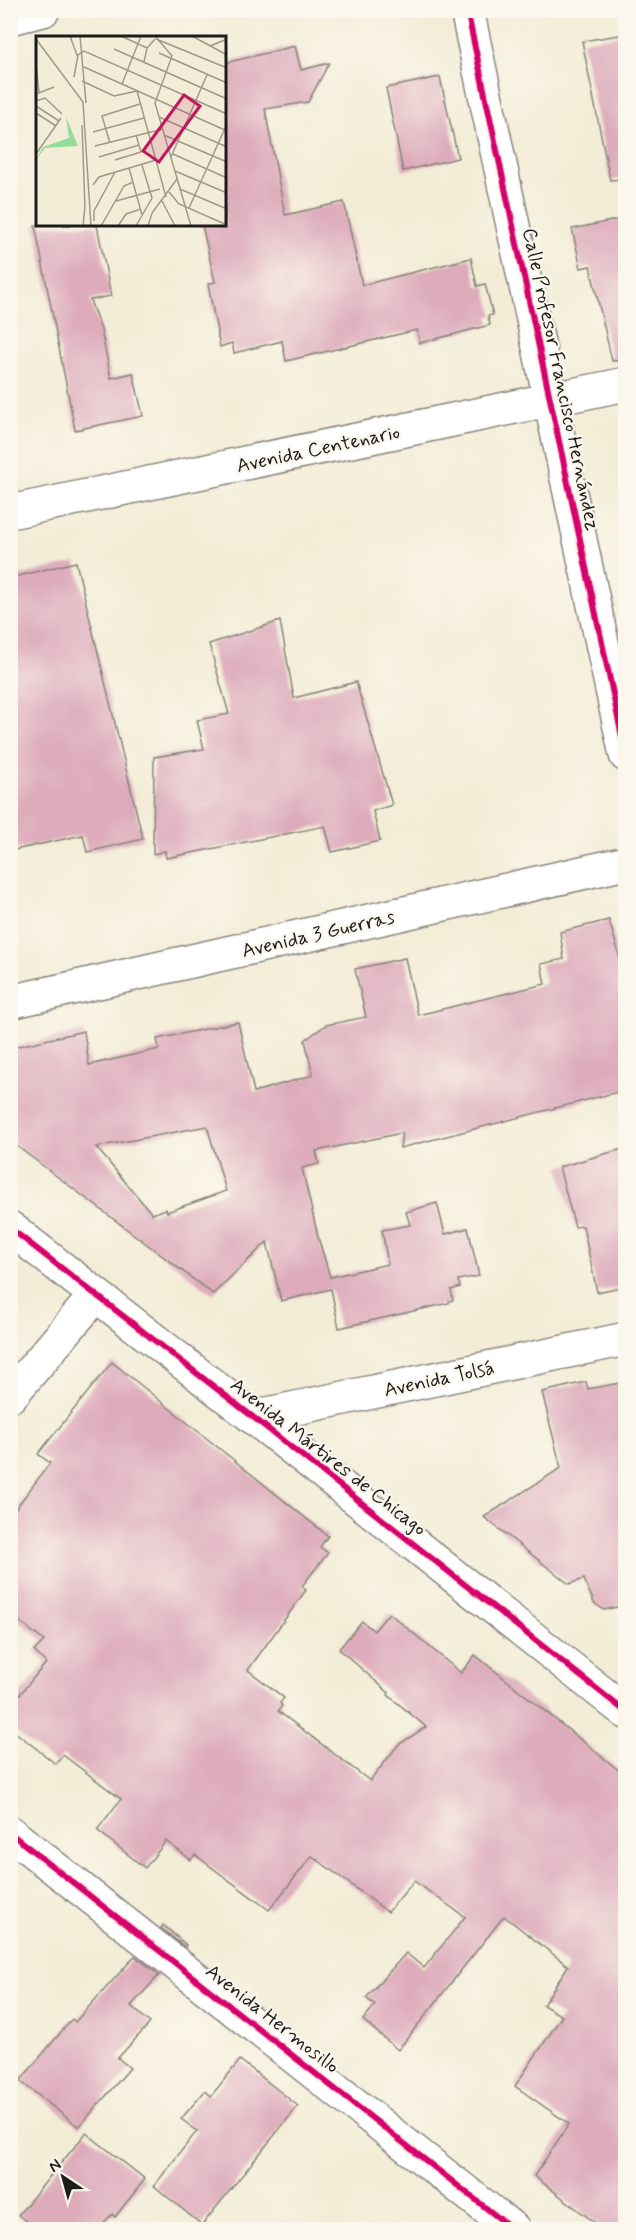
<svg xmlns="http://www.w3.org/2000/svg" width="636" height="2240" viewBox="0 0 636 2240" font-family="Mynerve,sans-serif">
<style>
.building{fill:#ddabbb;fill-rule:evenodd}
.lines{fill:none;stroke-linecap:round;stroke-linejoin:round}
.minor-casing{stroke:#88847a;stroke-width:36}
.minor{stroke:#fff;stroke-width:33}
.cycleway-casing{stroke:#fbf7ec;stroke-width:10}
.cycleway{stroke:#d6006c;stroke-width:6}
.labels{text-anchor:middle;stroke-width:4.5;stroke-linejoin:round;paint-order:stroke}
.street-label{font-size:20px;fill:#1c1c1c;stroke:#fbf7ec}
.inset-road{fill:none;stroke:#9d998c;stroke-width:1.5}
.view{fill:#c2185b;fill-opacity:0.15;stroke:#c2185b;stroke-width:3}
.inset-edge{fill:none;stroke:#1c1c1c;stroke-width:3}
</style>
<rect width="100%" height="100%" fill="#fbf7ec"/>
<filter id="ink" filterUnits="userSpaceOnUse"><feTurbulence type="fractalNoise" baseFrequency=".0167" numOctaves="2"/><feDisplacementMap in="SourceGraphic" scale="12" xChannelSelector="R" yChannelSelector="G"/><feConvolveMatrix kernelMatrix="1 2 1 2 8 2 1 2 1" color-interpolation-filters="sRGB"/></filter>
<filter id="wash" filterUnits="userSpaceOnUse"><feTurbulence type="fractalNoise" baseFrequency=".008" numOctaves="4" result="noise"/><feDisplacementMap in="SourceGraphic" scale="24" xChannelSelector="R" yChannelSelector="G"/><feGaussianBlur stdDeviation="1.35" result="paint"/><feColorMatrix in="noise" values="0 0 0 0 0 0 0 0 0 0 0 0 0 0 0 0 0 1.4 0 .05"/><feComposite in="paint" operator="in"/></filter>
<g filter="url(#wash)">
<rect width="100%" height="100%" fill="#f3edd7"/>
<g id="blocks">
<!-- building -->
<g class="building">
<path d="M626,34V179L610,180L582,41Z"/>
<path d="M295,46L301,70L329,63L308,102L265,109L285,215L344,202L362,285L471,258L477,286L485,284L493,315L488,316L490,325L420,343L417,330L286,361L282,341L234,353L232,343L220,347L208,284L215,282L202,225H225V63Z"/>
<path d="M440,77L458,158L403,171L386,88Z"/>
<path d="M626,218V360L612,361L590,266L581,268L572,229Z"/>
<path d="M35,225H97L111,296L90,300L101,330L111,378L133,373L143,416L75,430Z"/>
<path d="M76,562L143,839L87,852L83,835L10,851V578Z"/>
<path d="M280,621L294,698L356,682L392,805L373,811L380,841L332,852L325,826L166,858L165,851L153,854L154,757L204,749L197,720L229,714L209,644Z"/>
<path d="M609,920L626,978V1090L400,1148L402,1133L316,1151L319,1164L302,1168L318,1237L330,1277L388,1264L382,1230L410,1225L406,1212L437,1203L445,1234L468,1228L479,1276L458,1280L460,1287L451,1290L453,1300L449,1301V1303L339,1328L331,1289L281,1301L267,1242L213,1294L10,1141V1048L84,1031L89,1065L159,1049L157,1039L238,1022L254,1092L313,1075L305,1040L326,1025L366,1017L355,969L405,958L418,1015L545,984L541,964L564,959L560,932ZM207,1126L226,1191L167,1212L166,1209L152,1214L96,1147Z"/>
<path d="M626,1148V1286L597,1292L583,1226L575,1227L559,1167Z"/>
<path d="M112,1362L328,1536L320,1547L328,1553L302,1586L306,1590L248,1670L284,1698L280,1703L282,1706L278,1711L370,1781L398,1745L426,1727L388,1695L389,1693L339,1649L362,1621L374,1631L389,1613L461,1673L475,1655L626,1776V2229H603L534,2176L569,2124L515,2086L562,2016L543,2005L568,1966L504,1916L398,2050L363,2020L375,2005L366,1998L406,1953L424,1968L465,1917L414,1881L388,1912L312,1856L269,1910L195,1855L191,1860L166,1841L145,1868L97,1830L121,1799L63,1755L56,1764L10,1728V1706L46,1663L34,1651L44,1641L10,1614V1516L50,1463L38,1454Z"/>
<path d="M586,1382L588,1389L626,1382V1605L604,1610L594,1603L584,1579L569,1584L484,1517L561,1468L542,1392Z"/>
<path d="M163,1925L186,1945L185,1947L161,1928Z"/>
<path d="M135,1956L159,1975L131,2006L150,2023L118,2058L130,2068L79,2127L20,2081L72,2019L75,2022Z"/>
<path d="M240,2060L298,2106L202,2225L154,2186L197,2131L181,2119L205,2091L211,2096Z"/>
<path d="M86,2133L145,2179L115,2217L112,2214L99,2229H36L18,2215Z"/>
</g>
</g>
</g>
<g filter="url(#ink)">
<use href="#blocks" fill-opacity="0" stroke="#88847a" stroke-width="1.5"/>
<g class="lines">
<defs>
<g id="minor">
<path d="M467,10L626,755"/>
<path d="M10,18L43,10"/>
<path d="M10,512L626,384"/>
<path d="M10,1002L626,863"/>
<path d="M10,1228L253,1417L626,1712"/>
<path d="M10,1396L96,1295"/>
<path d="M253,1417L626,1339"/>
<path d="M10,1833L514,2230"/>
</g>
</defs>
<!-- minor casing -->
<use href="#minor" class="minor-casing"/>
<!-- minor -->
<use href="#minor" class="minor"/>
<defs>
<g id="cycleway">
<path d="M467,10L626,755"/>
<path d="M10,1228L253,1417L626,1712"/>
<path d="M10,1833L514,2230"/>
</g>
</defs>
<!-- cycleway casing -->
<use href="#cycleway" class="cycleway-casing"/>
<!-- cycleway -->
<use href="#cycleway" class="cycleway"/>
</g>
</g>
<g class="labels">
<!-- street labels -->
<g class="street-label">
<text transform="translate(562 379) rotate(78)" y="7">Calle Profesor Francisco Hernández</text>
<text transform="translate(318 448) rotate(-12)" y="7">Avenida Centenario</text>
<text transform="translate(318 933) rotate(-13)" y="7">Avenida 3 Guerras</text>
<text transform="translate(439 1378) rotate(-12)" y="7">Avenida Tolsá</text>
<text transform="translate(329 1456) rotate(38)" y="7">Avenida Mártires de Chicago</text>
<text transform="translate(273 2018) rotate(38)" y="7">Avenida Hermosillo</text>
</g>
</g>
<!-- overview -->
<g transform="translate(36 36)">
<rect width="190" height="190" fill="#f3edd7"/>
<path d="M30,81L42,110L9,112L0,124L7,111L33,102Z" fill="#93de9b"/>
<path class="inset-road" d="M34,0L42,22M44,0L50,67M85,0L111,12M119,0L136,20L119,67L155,190M156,0L191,19M0,3L47,66L55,190M120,3L191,32M174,10L191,3M78,13L191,63M123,17L191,47M108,26L111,12L119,3M0,27L3,57M48,31L191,95M38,41L42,19L48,15L191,78M46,45L78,60L101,55M86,48L105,0M101,55L130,161M0,58L18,51M0,65L9,62L26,78M0,70L23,85M0,77L20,90M123,81L191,111M46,89L49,173M57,96L108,82M128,99L191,126M74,107L66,80L104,68M59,110L127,93M0,118L25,82M137,118L191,142M63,121L103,109M135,121L171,39M79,124L105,116L100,99M93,132L106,179M139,135L191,157M57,149L63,141L120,124M144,153L191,173M133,156L143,168L191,189M80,165L124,153M126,165L139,190M153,172L191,88M58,185V175L79,136M47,190L49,170M65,190L88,150L97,146M82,190L90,178L105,173M100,190L116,162L106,129M112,190L116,177L141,143"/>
<path class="view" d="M148,59L164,70L123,126L107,115Z"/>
<rect width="190" height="190" class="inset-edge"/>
</g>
<!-- margin -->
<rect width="636" height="2240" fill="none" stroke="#fbf7ec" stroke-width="36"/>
<!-- north arrow -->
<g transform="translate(63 2177) rotate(324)" stroke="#fbf7ec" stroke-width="4.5" paint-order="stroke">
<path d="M0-4.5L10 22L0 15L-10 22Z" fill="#1c1c1c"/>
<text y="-9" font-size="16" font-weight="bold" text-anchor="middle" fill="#1c1c1c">N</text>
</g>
</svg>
